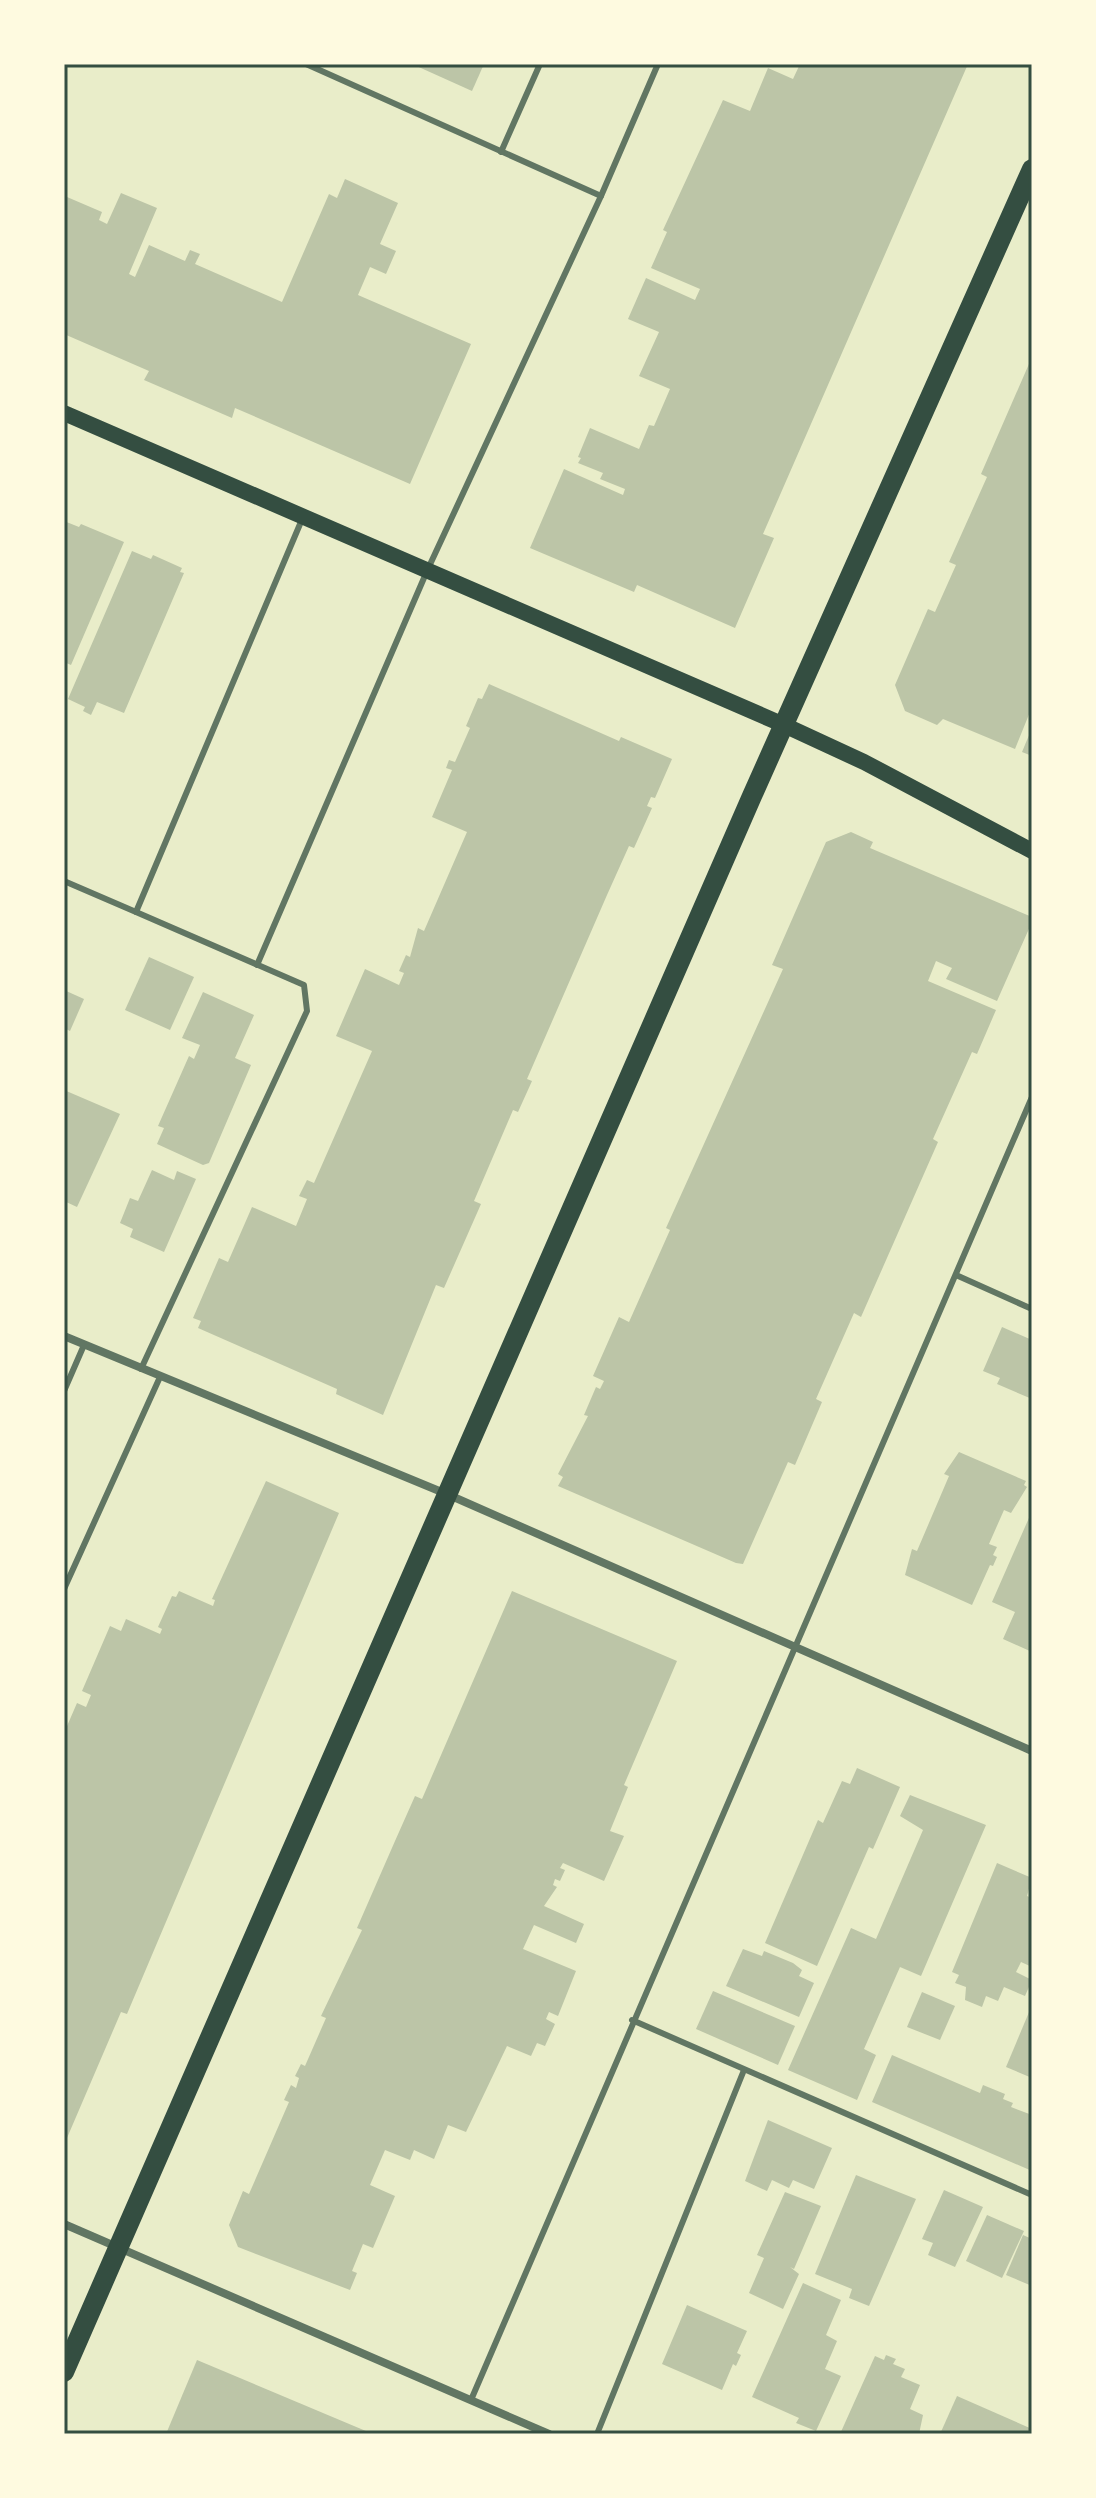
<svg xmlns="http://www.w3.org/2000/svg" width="1096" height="2498" viewBox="0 0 1096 2498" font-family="'Fira Sans Condensed',sans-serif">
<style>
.building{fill:#bcc5a7}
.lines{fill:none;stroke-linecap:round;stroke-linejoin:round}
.service{stroke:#617663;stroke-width:6}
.minor{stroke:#617663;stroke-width:8}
.secondary{stroke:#344e41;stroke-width:16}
.primary{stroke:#344e41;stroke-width:20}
.neatline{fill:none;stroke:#344e41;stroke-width:3}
</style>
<rect width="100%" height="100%" fill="#e9edc9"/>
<!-- building -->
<g class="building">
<path d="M412,64H484L472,91Z"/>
<path d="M800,64H968L763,534L774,538L735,628L637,585L634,592L530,548L564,469L623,495L625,489L600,479L603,473L578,463L581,458L578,457L590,428L639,449L649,425L654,426L670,389L639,376L659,332L628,319L646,278L695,300L700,289L651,268L667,232L663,230L723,100L750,111L768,68L793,79Z"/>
<path d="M345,179L398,203L380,244L396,251L386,274L370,267L358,295L471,344L410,484L235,408L232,418L144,380L149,371L64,334V204L67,197L102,212L99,220L107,224L121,193L157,208L129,274L135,277L149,245L185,261L190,250L200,254L195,264L282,302L329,194L337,198Z"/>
<path d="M1032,357V707L1015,749L943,719L937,725L905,711L895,685L928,609L935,612L956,565L949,562L987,477L981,474Z"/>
<path d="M64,521L79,527L81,524L124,542L71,665L64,662Z"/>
<path d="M132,551L151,559L153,555L182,568L180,572L184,573L124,713L97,702L91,715L83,711L85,707L68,699Z"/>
<path d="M489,684L619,741L621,737L672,759L655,798L651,797L647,806L652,808L634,848L629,846L607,895L527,1079L532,1081L518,1112L513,1110L474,1201L481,1204L444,1288L436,1285L383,1415L336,1394L337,1389L198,1328L201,1321L193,1318L219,1258L228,1262L252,1207L296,1226L307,1199L299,1196L307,1180L314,1183L372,1051L336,1036L365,969L399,985L404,973L399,971L406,955L410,957L418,928L424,931L467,832L432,817L452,770L446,768L449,760L455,762L470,728L466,726L478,698L482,699Z"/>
<path d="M1032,728V756L1022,752Z"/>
<path d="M851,832L873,842L870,848L1032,917V922L997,1001L946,979L952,968L936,961L928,981L996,1010L977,1054L972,1052L933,1139L938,1142L861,1317L854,1313L816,1399L822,1402L795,1465L788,1462L743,1564L736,1563L558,1486L563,1477L558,1474L588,1416L584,1415L596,1387L600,1389L604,1381L593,1376L619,1317L629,1322L670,1230L666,1228L783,969L772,965L826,842Z"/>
<path d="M149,957L194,977L170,1030L125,1010Z"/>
<path d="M64,990L84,999L70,1031L64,1028Z"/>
<path d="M203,992L254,1015L235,1058L251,1065L209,1163L203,1165L157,1144L164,1128L158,1126L189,1056L194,1059L200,1045L182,1038Z"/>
<path d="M64,1090L120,1114L77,1207L64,1201Z"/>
<path d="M152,1170L174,1180L177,1171L196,1179L164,1252L130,1237L133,1229L120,1223L130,1198L138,1201Z"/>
<path d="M1002,1327L1032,1340V1399L997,1384L1000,1378L983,1371Z"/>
<path d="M959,1452L1026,1481L1024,1485L1027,1487L1011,1513L1004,1510L989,1544L997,1547L993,1555L997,1557L993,1566L990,1565L972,1605L905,1575L912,1549L917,1551L949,1476L944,1474Z"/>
<path d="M266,1481L339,1513L127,2014L121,2012L64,2145V1733L77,1703L86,1707L91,1695L82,1691L110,1626L121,1631L126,1619L160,1634L162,1629L158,1627L172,1596L176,1597L179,1591L213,1606L215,1600L212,1599Z"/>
<path d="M1032,1511V1652L1003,1639L1015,1612L992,1602Z"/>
<path d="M512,1591L677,1661L624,1785L628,1787L610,1831L624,1836L604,1881L563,1863L560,1868L565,1870L560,1881L555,1879L553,1885L557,1887L544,1906L584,1924L576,1943L534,1925L523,1949L576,1971L558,2016L549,2012L546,2019L555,2024L545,2046L537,2043L531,2056L507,2046L466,2132L448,2125L434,2159L414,2150L410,2160L385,2150L370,2185L395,2196L373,2248L363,2244L352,2271L357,2273L350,2290L238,2247L229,2225L243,2191L249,2194L289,2102L284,2100L291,2085L296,2088L299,2078L295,2076L301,2064L305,2066L326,2018L321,2016L362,1930L357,1928L395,1841L415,1796L422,1799Z"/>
<path d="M857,1768L900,1787L873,1849L869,1847L817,1966L765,1943L818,1820L823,1823L842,1781L850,1784Z"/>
<path d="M910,1795L986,1825L921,1976L900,1967L864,2049L876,2055L857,2100L788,2070L851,1928L876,1939L923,1830L900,1816Z"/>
<path d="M997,1863L1032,1878L1027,1896L1032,1898V1967L1021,1962L1016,1972L1032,1980L1025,1996L1004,1987L998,2001L986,1996L982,2007L965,2000L966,1987L955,1983L959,1975L952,1972Z"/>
<path d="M743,1949L762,1956L764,1951L793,1963L802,1970L799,1976L814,1983L799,2017L726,1986Z"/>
<path d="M713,1991L795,2026L778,2065L696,2029Z"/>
<path d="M922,1992L955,2006L940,2040L907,2027Z"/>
<path d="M1032,2005V2078L1006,2067Z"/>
<path d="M892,2055L980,2093L983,2085L1005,2094L1003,2099L1013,2103L1011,2107L1032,2115V2171L872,2102Z"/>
<path d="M768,2120L832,2148L814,2189L793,2180L789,2188L772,2180L767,2191L745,2181Z"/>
<path d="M856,2175L916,2199L869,2306L849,2298L852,2289L815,2274Z"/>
<path d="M944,2190L983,2207L955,2267L928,2255L933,2243L922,2239Z"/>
<path d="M785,2192L821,2206L794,2269L790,2267L799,2274L783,2309L749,2293L764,2258L757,2255Z"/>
<path d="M987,2215L1024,2231L1002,2278L966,2261Z"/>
<path d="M1023,2235L1032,2239V2286L1006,2275Z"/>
<path d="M803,2283L841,2300L826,2335L837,2341L825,2369L841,2376L816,2431L796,2423L799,2418L752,2397Z"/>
<path d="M687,2305L747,2331L737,2353L741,2355L736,2366L733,2364L722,2390L662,2364Z"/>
<path d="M886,2355L896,2359L893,2364L905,2369L901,2377L920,2385L910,2409L923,2415L919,2434H840L875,2356L884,2360Z"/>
<path d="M197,2360L373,2434H166Z"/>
<path d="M957,2396L1032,2429V2434H940Z"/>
</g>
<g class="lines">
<!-- service -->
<g class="service">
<path d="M306,64L601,196"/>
<path d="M501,152L540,64"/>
<path d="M64,881L136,912"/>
<path d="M257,965L427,571L601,196L658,64"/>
<path d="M956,1275L1032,1309"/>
<path d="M141,1369L307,1011L304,985L136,912L303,517"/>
<path d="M64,1391L84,1345"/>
<path d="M64,1589L160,1377"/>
<path d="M632,2020L1032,2195"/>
<path d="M471,2400L1032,1097"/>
<path d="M597,2434L744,2070"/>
</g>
<!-- minor -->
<g class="minor">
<path d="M64,1336L449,1495L1032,1751"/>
<path d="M64,2224L549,2434"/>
</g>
<!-- secondary -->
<path class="secondary" d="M64,413L784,725L864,762L1032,851"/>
<!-- primary -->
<path class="primary" d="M64,2372L752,796L1032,169"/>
</g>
<!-- border -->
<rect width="1096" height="2498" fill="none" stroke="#fefae0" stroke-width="132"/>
<rect x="66" y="66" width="964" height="2366" class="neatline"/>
</svg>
